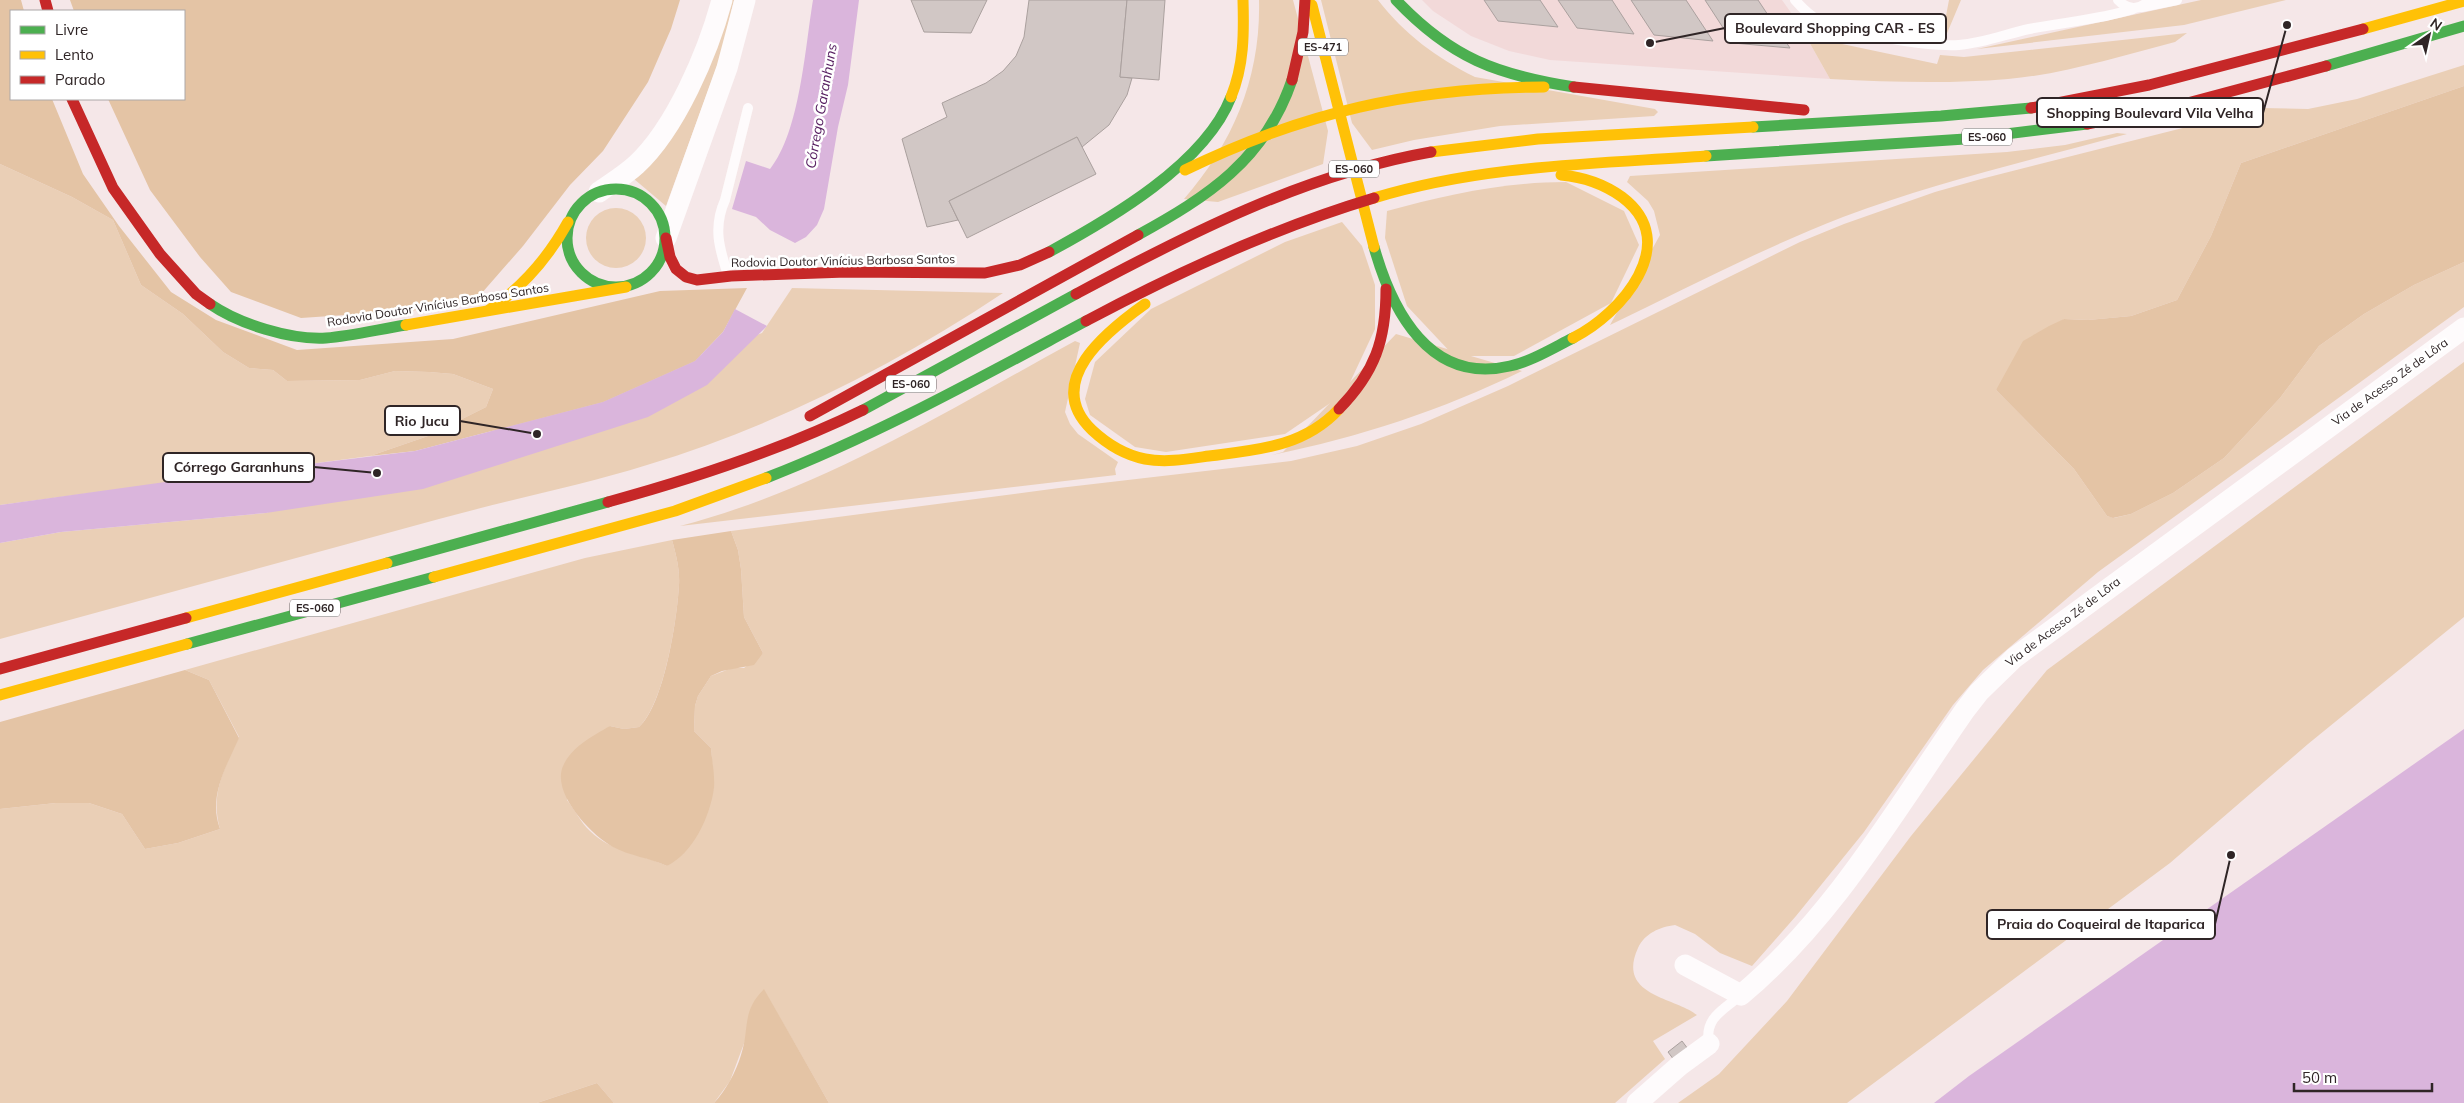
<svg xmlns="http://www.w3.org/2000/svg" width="2464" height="1103" viewBox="0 0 2464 1103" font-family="Mulish,sans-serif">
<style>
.built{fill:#f2d9d9}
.green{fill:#eacfb6}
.forest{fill:#e4c4a5}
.water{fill:#dab5dc}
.building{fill:#d1c7c5;stroke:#aaa09e}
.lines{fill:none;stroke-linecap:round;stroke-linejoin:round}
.lane{stroke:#fefbfc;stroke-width:10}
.street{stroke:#fefbfc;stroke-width:21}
.fast{stroke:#4caf50;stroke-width:11}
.slow{stroke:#ffc107;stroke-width:11}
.jam{stroke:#c62828;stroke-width:11}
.labels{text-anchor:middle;stroke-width:5;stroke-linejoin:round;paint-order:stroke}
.shield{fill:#fff;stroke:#6d6667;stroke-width:1}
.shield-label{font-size:11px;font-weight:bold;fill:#2f2526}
.street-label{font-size:12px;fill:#2f2526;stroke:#fff}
.water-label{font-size:14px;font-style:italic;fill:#582062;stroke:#fff}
.leader{fill:none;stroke:#2f2526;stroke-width:2}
.callout-dot{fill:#2f2526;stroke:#fff;stroke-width:2}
.callout{fill:#fff;stroke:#2f2526;stroke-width:2}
.callout-label{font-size:14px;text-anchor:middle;font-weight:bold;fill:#2f2526}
</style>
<rect width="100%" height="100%" fill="#f5e7e8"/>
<!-- built -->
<path class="built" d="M1422,0H1782L1799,24L1830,79L1550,60L1509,51L1471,36L1433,11Z"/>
<!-- green -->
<g class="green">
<path d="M730,0H734L721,55L666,206L634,179Z"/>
<path d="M1259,0H1293L1328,131L1323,164L1218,202L1184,199C1234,142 1261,76 1259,0Z"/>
<path d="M1321,0H1378C1404,34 1437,58 1475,77L1655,109L1658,112L1654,116L1500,126L1414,140L1372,150L1352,123Z"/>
<path d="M1949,0H1961L1945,38L1932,34L1935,19L1945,21Z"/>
<path d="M2201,0H2286L2184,25L1977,49Z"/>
<path d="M1799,24L1811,25L1809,37L1937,64L1940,55L1964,57L2187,33L2175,42C2120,56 2065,74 2008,79C1949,84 1890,82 1830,79Z"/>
<path d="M2464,65V86L2241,163L2211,236L2177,300L2131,316L2088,320L2064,319L1996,390L2074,469L2107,516L2114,518L2131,514L2173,493L2224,458L2280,398L2319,346L2364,314L2414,285L2464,262V307L2098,572L1983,670L1953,705L1864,832L1796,916L1752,966L1720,953L1695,934L1675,925C1660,927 1645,933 1638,948C1616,996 1675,997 1697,1015L1653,1041L1665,1059L1615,1103H829L764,990L730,1081L714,1103H614L597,1083L537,1103H0V809L56,803H89L122,814L145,849L178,843L220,829C210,794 224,769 239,737L209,680L185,670L585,558L672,540C676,554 680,570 679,585C677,620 664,704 639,727L624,729L610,726L567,800C575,810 581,823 590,831C611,852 642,854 667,866L702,824L714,787L711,748L694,731L695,706L698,696L711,676L732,668H744L763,653L744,617L741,569L738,550L731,531L1059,488L1291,461L1357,446L1421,424L1508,386L1800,242L1844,224L1935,192L1981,179L2262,108L2308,109L2357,99Z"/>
<path d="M2117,133L2127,134C2032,160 1935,182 1843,217C1763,248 1687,288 1610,325L1660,235L1654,211L1648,201L1627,182L1630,176L2007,152L2065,145Z"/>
<path d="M0,164L72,197L113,220L141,285L183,314L223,352L249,368L273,370L287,381L360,380L395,371L429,372L453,374L493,389L486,407L428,436L370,456L0,505Z"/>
<path d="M1566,182L1624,211L1639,245L1611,303L1514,356H1454L1407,306L1385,238L1387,211C1445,195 1505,182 1566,182Z"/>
<circle cx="616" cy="238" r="30"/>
<path d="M1342,222L1362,246L1375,285V329L1345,393L1285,434L1166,452L1135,447L1090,415L1085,399L1095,362L1151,309L1285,242Z"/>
<path d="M792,288L1003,293C893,366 773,427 647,465C579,486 508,500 439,519C293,559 146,599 0,639V543L61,532L266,513L762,333Z"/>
<path d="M1396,334L1522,371C1442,410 1360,437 1272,455L1283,452Z"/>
<path d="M1075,341L1080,343L1065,412L1070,424L1078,434L1118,462L1115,469L1116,475L680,526C824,488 945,412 1075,341Z"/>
<path d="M2464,362V617L2308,744L2170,863L1847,1103H1678L1719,1074L1787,1001L1911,836L2047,670Z"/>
</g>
<!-- forest -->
<g class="forest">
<path d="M0,0H21L24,11H11V99H52L83,174L119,226L171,292L216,320L297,350L453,339L660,291L747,288L723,332L695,361L603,402L415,451L370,456L428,436L486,407L493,389L453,374L429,372L395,371L360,380L287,381L273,370L249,368L223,352L183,314L141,285L113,220L72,197L0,164Z"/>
<path d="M70,0H680L671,29L648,82L603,151L570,185L523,246L474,302L448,308L301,318L231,292L200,257L150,190L108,99H184V11H74Z"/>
<path d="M2464,86V262L2414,285L2364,314L2319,346L2280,398L2224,458L2173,493L2131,514L2113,518L2107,516L2074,469L1996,390L2023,341L2049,326L2064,319L2088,320L2131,316L2177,300L2211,236L2241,163Z"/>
<path d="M731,531L738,550L741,569L744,617L763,653L754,665L722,671L711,676L698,696L695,706L694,731L711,748C712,761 715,775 714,788C710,817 693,853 667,866C650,858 630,856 613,847C591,835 549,791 564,764C574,745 593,736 610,726L624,729L639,727C664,705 677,620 679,585C680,570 676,554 672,540Z"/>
<path d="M185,670L209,680L239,738C226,767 208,797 220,829L178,843L145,849L122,814L89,803H56L0,809V722Z"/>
<path d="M764,989L829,1103H714C726,1090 736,1072 741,1055C750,1028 741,1012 764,989Z"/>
<path d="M597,1083L614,1103H537Z"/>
</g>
<!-- water -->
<g class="water">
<path d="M813,0H859L848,85L838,127L824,209L817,225L806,237L795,243L770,230L756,217L732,209L746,161L770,169C800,132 805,48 813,0Z"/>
<path d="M735,309L767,326L707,385L648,417L423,489L266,513L61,532L0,543V505L194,478L415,451L603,402L695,361L723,332Z"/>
<path d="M2464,729V1103H1934L1969,1076Z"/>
</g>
<!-- building -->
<g class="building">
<path d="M911,0H987L971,33L924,32Z"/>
<path d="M1029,0H1127L1120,77L1132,78L1127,95L1109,125L1082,147L1077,137L949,201L958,220L927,227L902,139L947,117L942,103L986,83L1003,71L1016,56L1024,37Z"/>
<path d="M1127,0H1165L1159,80L1120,77Z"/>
<path d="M1484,0H1540L1558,27L1498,21Z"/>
<path d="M1558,0H1612L1634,34L1577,28Z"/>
<path d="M1631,0H1686L1713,41L1654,35Z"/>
<path d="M1705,0H1758L1790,48L1733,43Z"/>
<path d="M1077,137L1096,174L967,238L949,201Z"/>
<path d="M1682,1041L1691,1053L1677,1064L1668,1052Z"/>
</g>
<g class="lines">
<!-- lane -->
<g class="lane">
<path d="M1795,0C1802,8 1809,15 1818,20C1847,33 1927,47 1959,45C1984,43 2006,34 2029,29C2064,22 2099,20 2133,9"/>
<path d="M2118,0C2127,10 2140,11 2149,0"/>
<path d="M2142,7L2177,0"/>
<path d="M728,275C719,248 713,227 725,200L748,108"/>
<path d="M1709,1044C1704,1018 1723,1010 1741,995"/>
</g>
<!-- street -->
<g class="street">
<path d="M599,192C612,183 625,175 636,165C676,128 708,52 722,0"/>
<path d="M666,238L727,68L745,0"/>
<path d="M1685,965L1741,995C1834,917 1896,809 1965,710L1979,692L2014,658L2464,328"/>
<path d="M1637,1103L1679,1066L1709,1044"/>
</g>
<!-- fast -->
<g class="fast">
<path d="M1396,0C1451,58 1497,75 1574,87"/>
<path d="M2326,66L2464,26"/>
<path d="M1753,127L1941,116L2031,108"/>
<path d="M1706,156L1965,139L2087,124"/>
<circle cx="616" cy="238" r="49"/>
<path d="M1138,235C1207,197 1265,160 1292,80"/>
<path d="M1374,247C1392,311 1430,385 1510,366C1532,361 1553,348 1573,338"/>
<path d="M1049,252C1110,219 1205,164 1231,97"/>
<path d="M210,304C239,324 290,340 326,338C352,336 380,329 406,325"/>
<path d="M863,410L1076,294"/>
<path d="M766,478C877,435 981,377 1086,321"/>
<path d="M387,563L608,502"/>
<path d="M187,644L434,577"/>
</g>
<!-- slow -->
<g class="slow">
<path d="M1312,5L1374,247"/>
<path d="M2363,29L2464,1"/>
<path d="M1231,97C1244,65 1244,34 1243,0"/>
<path d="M1431,152L1538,139L1753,127"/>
<path d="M1185,170C1304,112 1412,88 1544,87"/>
<path d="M1561,175C1583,177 1604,184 1622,197C1683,243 1621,314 1573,338"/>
<path d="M1374,198C1482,165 1595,164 1706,156"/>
<path d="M1145,304C1107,331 1042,382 1092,430C1107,444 1125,455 1145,459C1166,463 1188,459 1209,456C1257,450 1304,447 1339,409"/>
<path d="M489,310C523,287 548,258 568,222"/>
<path d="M406,325L626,287"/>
<path d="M434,577L675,511L766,478"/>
<path d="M186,618L387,563"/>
<path d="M0,695L187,644"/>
</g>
<!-- jam -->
<g class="jam">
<path d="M45,0L48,11"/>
<path d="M1292,80L1303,32L1305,0"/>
<path d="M1574,87L1804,110"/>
<path d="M72,99L113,188L160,254L196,294L210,304"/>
<path d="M2031,108L2149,85L2363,29"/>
<path d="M2087,124L2180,105L2326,66"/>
<path d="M666,238L670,257L676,269L686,277L697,280L731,276L846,272L985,273L1020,265L1049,252"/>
<path d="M1076,294C1188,234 1305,174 1431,152"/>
<path d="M1086,321C1178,272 1274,228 1374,198"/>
<path d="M1339,409C1375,372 1386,340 1386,289"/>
<path d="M810,416L1138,235"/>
<path d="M608,502C696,478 781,450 863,410"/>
<path d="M0,669L186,618"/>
</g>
</g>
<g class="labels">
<!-- shield labels -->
<g class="shield">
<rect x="1298" y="38.5" width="50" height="17" rx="4"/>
<rect x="1962" y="128.5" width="50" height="17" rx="4"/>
<rect x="1329" y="160.5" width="50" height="17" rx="4"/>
<rect x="886" y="375.5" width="50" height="17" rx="4"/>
<rect x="290" y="599.5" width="50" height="17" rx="4"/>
</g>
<g class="shield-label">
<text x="1323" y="51">ES-471</text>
<text x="1987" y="141">ES-060</text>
<text x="1354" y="173">ES-060</text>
<text x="911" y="388">ES-060</text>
<text x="315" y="612">ES-060</text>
</g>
<!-- street labels -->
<g class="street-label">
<text transform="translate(843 261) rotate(-1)" y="4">Rodovia Doutor Vinícius Barbosa Santos</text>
<text transform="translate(438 305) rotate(-9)" y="4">Rodovia Doutor Vinícius Barbosa Santos</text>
<text transform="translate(2390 382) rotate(-36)" y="4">Via de Acesso Zé de Lôra</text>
<text transform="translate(2063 622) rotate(-37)" y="4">Via de Acesso Zé de Lôra</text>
</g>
<!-- water labels -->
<g class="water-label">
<text transform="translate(821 106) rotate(-80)" y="5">Córrego Garanhuns</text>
</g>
</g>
<!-- callouts -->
<path class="leader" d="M1650 43L1725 28M2287 25L2263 113M537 434L460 421M377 473L314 467M2231 855L2215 924"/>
<g class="callout-dot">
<circle cx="1650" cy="43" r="5"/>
<circle cx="2287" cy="25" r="5"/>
<circle cx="537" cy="434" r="5"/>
<circle cx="377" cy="473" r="5"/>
<circle cx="2231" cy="855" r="5"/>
</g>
<g class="callout">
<rect x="1725" y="14" width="221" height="29" rx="5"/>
<rect x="2037" y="98" width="226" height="29" rx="5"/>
<rect x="385" y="406" width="75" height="29" rx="5"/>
<rect x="163" y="453" width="151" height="29" rx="5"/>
<rect x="1987" y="910" width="228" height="29" rx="5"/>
</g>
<g class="callout-label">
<text x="1835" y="33">Boulevard Shopping CAR - ES</text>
<text x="2150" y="118">Shopping Boulevard Vila Velha</text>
<text x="422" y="426">Rio Jucu</text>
<text x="239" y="472">Córrego Garanhuns</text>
<text x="2101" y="929">Praia do Coqueiral de Itaparica</text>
</g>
<!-- legend -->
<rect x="10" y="10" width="175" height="90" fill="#ffffff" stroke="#aca8a8"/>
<rect x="20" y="26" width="25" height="8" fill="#4caf50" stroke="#aca8a8"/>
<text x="55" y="35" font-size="15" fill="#2f2526">Livre</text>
<rect x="20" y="51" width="25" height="8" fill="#ffc107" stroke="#aca8a8"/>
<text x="55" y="60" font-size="15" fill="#2f2526">Lento</text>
<rect x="20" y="76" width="25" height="8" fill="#c62828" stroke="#aca8a8"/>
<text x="55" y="85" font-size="15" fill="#2f2526">Parado</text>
<!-- north arrow -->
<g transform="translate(2429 35) rotate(34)" stroke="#ffffff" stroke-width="4" paint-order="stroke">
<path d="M0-4L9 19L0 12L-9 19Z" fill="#2f2526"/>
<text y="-8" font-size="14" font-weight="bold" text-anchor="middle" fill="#2f2526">N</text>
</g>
<!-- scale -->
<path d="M2294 1083v8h138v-8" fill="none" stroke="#2f2526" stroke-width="2.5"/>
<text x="2302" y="1083" font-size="15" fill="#2f2526" stroke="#ffffff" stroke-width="4" paint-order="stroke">50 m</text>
</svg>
